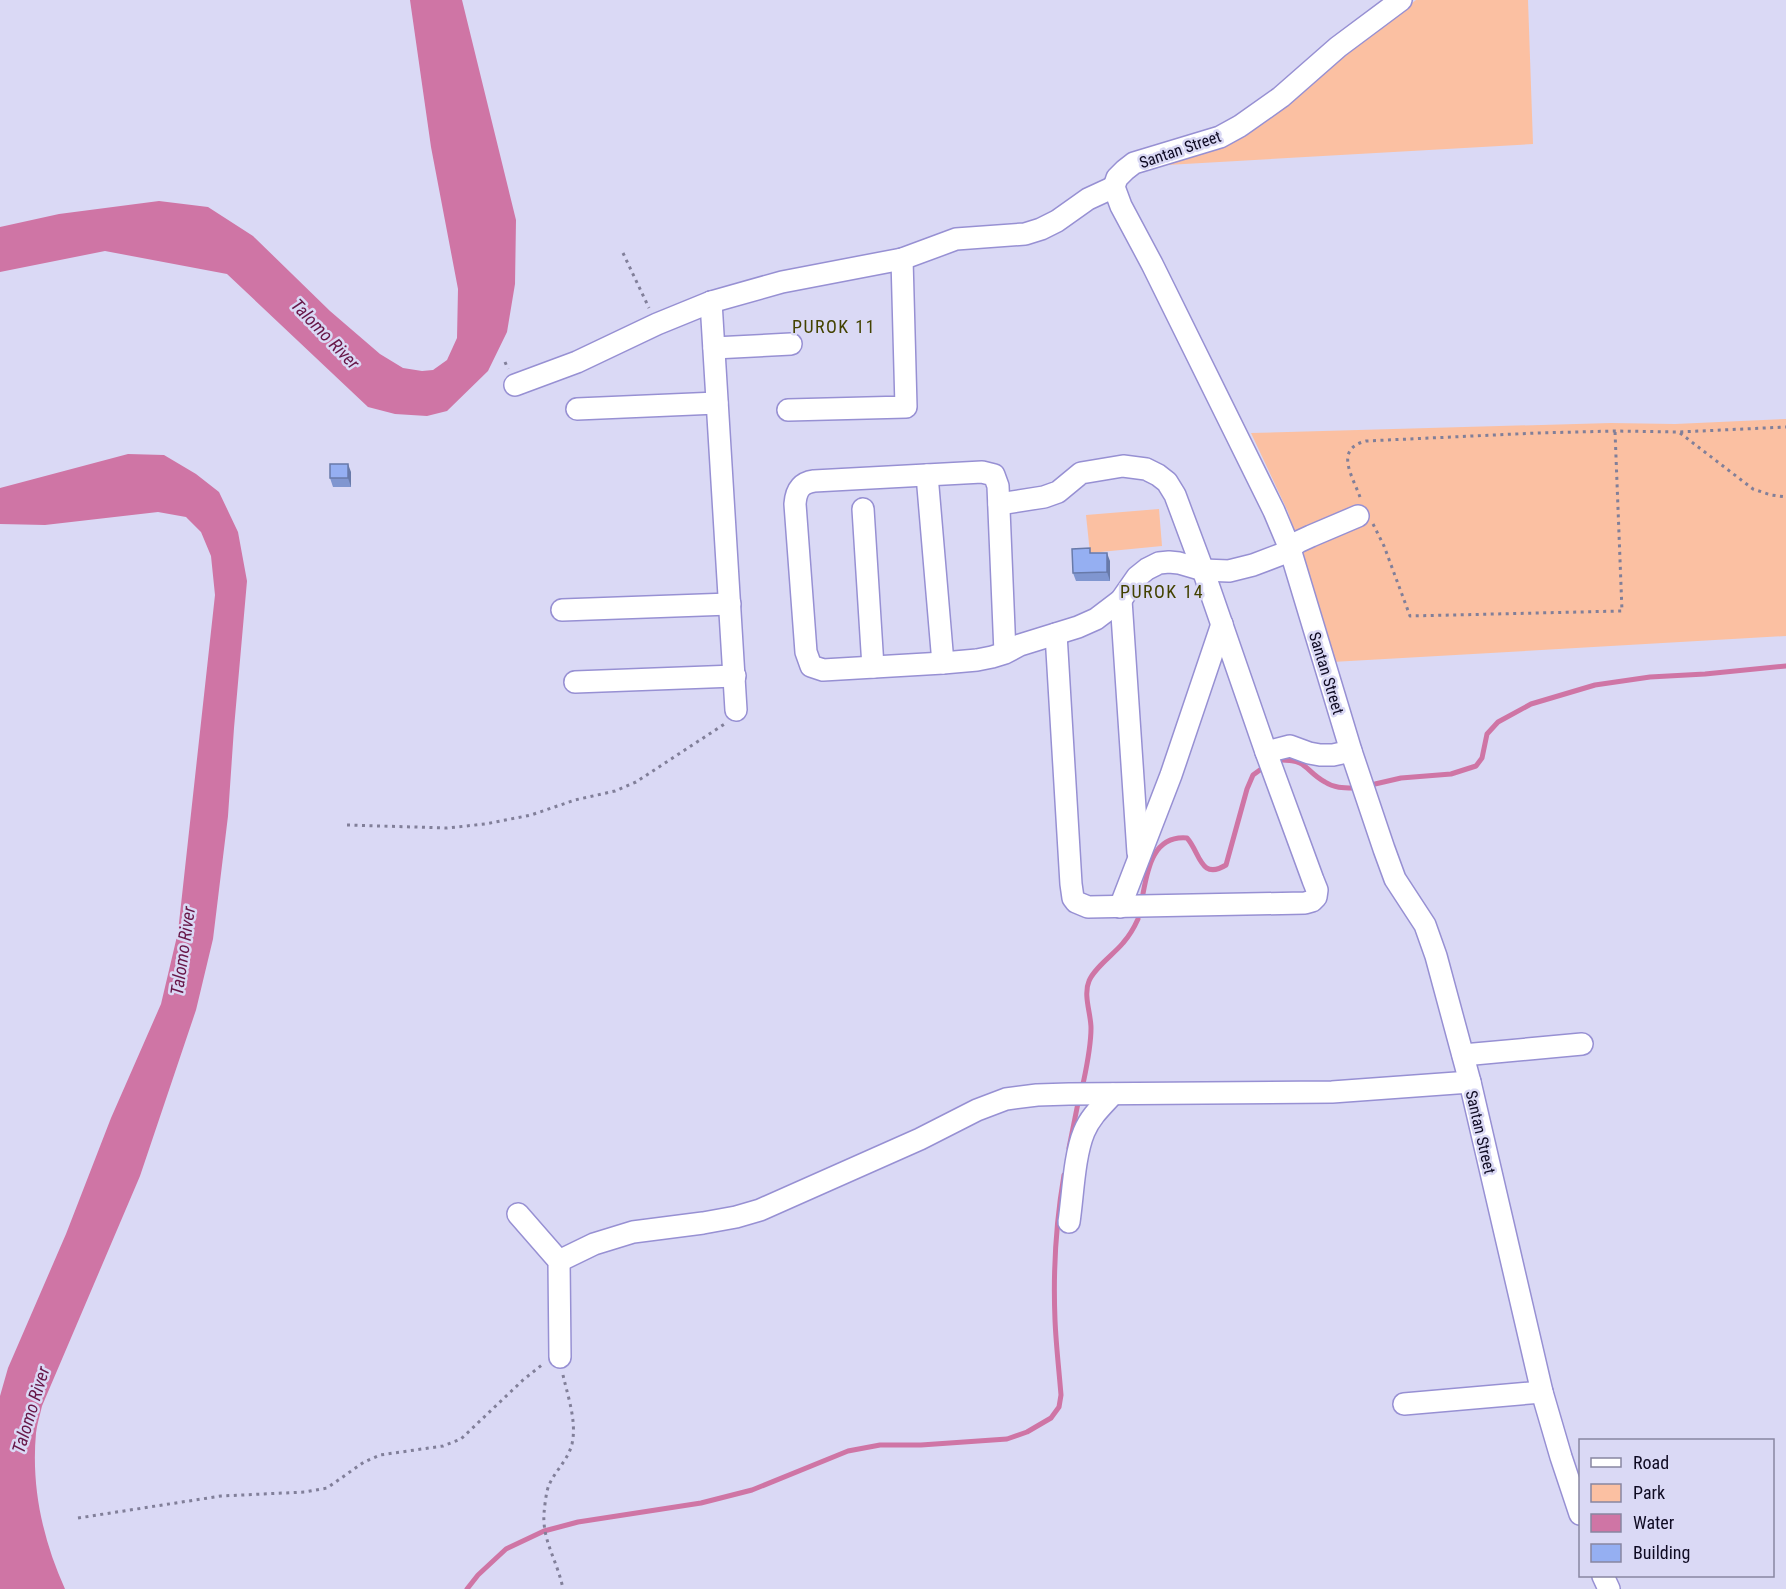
<svg xmlns="http://www.w3.org/2000/svg" width="1786" height="1589" viewBox="0 0 1786 1589" font-family="'Roboto Condensed',sans-serif">
<style>
.green{fill:#fbc0a2}
.water{fill:#cf75a5}
.lines{fill:none;stroke-linecap:round;stroke-linejoin:round}
.stream{stroke:#cf75a5;stroke-width:5}
.minor-casing{stroke:#9790d3;stroke-width:24}
.path{stroke:#817f99;stroke-width:3;stroke-dasharray:3 4.5;stroke-linecap:butt}
.minor{stroke:#fff;stroke-width:21}
.wall{fill:#8096d0}
.shaded-wall{fill:#687aa9}
.building{fill:#95aff2;stroke:#687aa9;stroke-width:1.5}
.labels{text-anchor:middle;stroke-width:5;stroke-linejoin:round;paint-order:stroke}
.street-label{font-size:16px;fill:#0e0a22;stroke:#dad9f5}
.neighbourhood-label{font-size:18px;letter-spacing:1.5px;fill:#434200;stroke:#dad9f5}
.water-label{font-size:18px;font-style:italic;fill:#671647;stroke:#dad9f5}
</style>
<rect width="100%" height="100%" fill="#dad9f5"/>
<!-- green -->
<g class="green">
<path d="M1416,0H1528L1533,144L1167,165L1216,148L1260,126L1302,92L1344,54Z"/>
<path d="M1786,419V636L1332,662L1306,568L1288,512L1251,433L1611,423L1675,424Z"/>
<path d="M1159,509L1162,546L1090,553L1086,515Z"/>
</g>
<!-- water -->
<g class="water">
<path d="M410,0H462L516,220L515,284L507,332L488,371L447,411L427,416L395,414L368,407L227,274L105,251L0,272V227L59,214L159,201L208,207L253,236L330,311L380,354L403,368L422,371L433,370L447,360L457,338L458,289L431,147Z"/>
<path d="M128,454L164,455L196,474L219,492L238,532L247,581L234,728L228,816L213,939L196,1010L140,1176L42,1406C40,1415 37,1424 36,1433C31,1488 43,1540 65,1589H0V1396L8,1368L66,1234L111,1118L161,1004L178,932L215,595L211,556L201,532L186,517L158,512L45,525L0,524V488Z"/>
</g>
<g class="lines">
<!-- stream -->
<g class="stream">
<path d="M1282,760C1308,760 1305,771 1325,782C1334,788 1343,788 1354,788"/>
<path d="M1375,784L1401,778L1451,774L1476,766L1482,758L1487,734L1498,722L1531,704L1595,685L1650,677L1705,674L1786,666"/>
<path d="M1142,899C1147,873 1151,835 1187,838C1200,852 1200,881 1226,865L1247,789L1253,775L1264,767"/>
<path d="M1083,1084C1087,1065 1091,1047 1091,1028C1091,1014 1083,995 1089,981C1094,968 1114,954 1123,943C1130,935 1134,928 1138,919"/>
<path d="M1069,1148L1078,1103"/>
<path d="M467,1589L478,1575L506,1549L544,1531L578,1522L701,1503L752,1490L848,1451L880,1445H921L1007,1439L1027,1432L1051,1418L1059,1407L1061,1395C1059,1370 1056,1345 1055,1320C1053,1272 1056,1222 1064,1175"/>
</g>
<defs>
<g id="minor">
<path d="M1401,0L1338,47L1281,97L1240,126L1220,137L1134,163L1125,170L1117,178L1114,187L1121,206L1152,264L1274,511L1290,549L1351,751L1384,849L1395,879L1425,925L1436,956L1470,1082L1542,1392L1561,1457L1580,1514"/>
<path d="M711,302L736,710"/>
<path d="M714,348L791,344"/>
<path d="M515,385L577,362L657,324L711,302L782,282L902,259L956,239L1025,234L1041,229L1057,221L1088,199L1114,187"/>
<path d="M577,409L717,403"/>
<path d="M788,410L906,407L902,259"/>
<path d="M927,475L943,663"/>
<path d="M999,504L1044,497L1058,492L1081,473L1123,466L1146,469L1158,475L1167,482L1175,495L1203,570L1266,752L1313,880L1317,890L1316,897L1312,901L1305,903L1088,907L1076,902L1073,898L1071,884L1056,634"/>
<path d="M863,509L873,667"/>
<path d="M1121,600L1138,853"/>
<path d="M562,610L730,604"/>
<path d="M1005,653L998,486L994,475L982,472L814,481C800,483 796,491 795,504L806,652L811,666L823,670L943,663L977,660L992,657L1005,653L1020,645L1078,627L1096,619L1121,600L1137,577L1147,569L1159,563L1169,562L1179,563L1203,570L1229,571L1253,565L1282,554L1298,542L1311,536L1358,516"/>
<path d="M575,682L735,676"/>
<path d="M1266,752L1290,746L1309,753L1320,755H1333L1351,751"/>
<path d="M1120,907L1171,775L1222,624"/>
<path d="M1463,1055L1582,1044"/>
<path d="M518,1214L559,1261L560,1357"/>
<path d="M1069,1222C1073,1195 1074,1156 1084,1132C1090,1117 1102,1106 1113,1094"/>
<path d="M559,1261L594,1244L633,1232L703,1223L736,1217L760,1210L920,1139L977,1110L1006,1099L1037,1095L1069,1094L1332,1092L1470,1082"/>
<path d="M1404,1404L1542,1392"/>
<path d="M1603,1576L1609,1589"/>
</g>
</defs>
<!-- minor casing -->
<use href="#minor" class="minor-casing"/>
<!-- path -->
<g class="path">
<path d="M623,253L649,308"/>
<path d="M505,362L508,369"/>
<path d="M1680,433L1753,489L1771,495L1786,497"/>
<path d="M1360,497C1352,475 1334,449 1366,441L1537,433L1615,431L1679,432L1786,427"/>
<path d="M1373,524L1384,546L1410,616L1622,611L1615,431"/>
<path d="M347,825L447,828L485,824L531,815L575,800L615,791L636,782L726,723"/>
<path d="M563,1375C568,1397 577,1422 572,1444C568,1460 555,1471 549,1485C546,1492 545,1504 544,1513C542,1541 558,1562 563,1589"/>
<path d="M78,1518L221,1496L305,1492L327,1488L364,1462L380,1455L443,1446L461,1439L523,1380L543,1364"/>
</g>
<!-- minor -->
<use href="#minor" class="minor"/>
</g>
<!-- wall -->
<g class="wall">
<path d="M351,472V487H333L330,478Z"/>
<path d="M1110,561V581H1076L1073,573Z"/>
</g>
<!-- shaded-wall -->
<g class="shaded-wall">
<path d="M348,464L351,472V487L348,478Z"/>
<path d="M1107,553L1110,561V581L1107,572Z"/>
</g>
<!-- building -->
<g class="building">
<rect x="330" y="464" width="18" height="14"/>
<path d="M1090,548V553H1107V572L1073,573L1072,549Z"/>
</g>
<g class="labels">
<!-- street labels -->
<g class="street-label">
<text transform="translate(1180 149) rotate(-19)" y="6">Santan Street</text>
<text transform="translate(1327 673) rotate(73)" y="6">Santan Street</text>
<text transform="translate(1481 1132) rotate(77)" y="6">Santan Street</text>
</g>
<!-- neighbourhood labels -->
<g class="neighbourhood-label">
<text x="834" y="333">PUROK 11</text>
<text x="1162" y="598">PUROK 14</text>
</g>
<!-- water labels -->
<g class="water-label">
<text transform="translate(325 334) rotate(46)" y="6">Talomo River</text>
<text transform="translate(183 951) rotate(-82)" y="6">Talomo River</text>
<text transform="translate(31 1410) rotate(-73)" y="6">Talomo River</text>
</g>
</g>
<!-- legend -->
<rect x="1579" y="1439" width="195" height="138" fill="#dad9f5" stroke="#8886a1" stroke-width="1.5"/>
<rect x="1591" y="1458" width="30" height="9" fill="#ffffff" stroke="#8886a1" stroke-width="1.5"/>
<text x="1633" y="1469" font-size="18" fill="#0e0a22">Road</text>
<rect x="1591" y="1484" width="30" height="18" fill="#fbc0a2" stroke="#8886a1" stroke-width="1.5"/>
<text x="1633" y="1499" font-size="18" fill="#0e0a22">Park</text>
<rect x="1591" y="1514" width="30" height="18" fill="#cf75a5" stroke="#8886a1" stroke-width="1.5"/>
<text x="1633" y="1529" font-size="18" fill="#0e0a22">Water</text>
<rect x="1591" y="1544" width="30" height="18" fill="#95aff2" stroke="#8886a1" stroke-width="1.5"/>
<text x="1633" y="1559" font-size="18" fill="#0e0a22">Building</text>
</svg>
